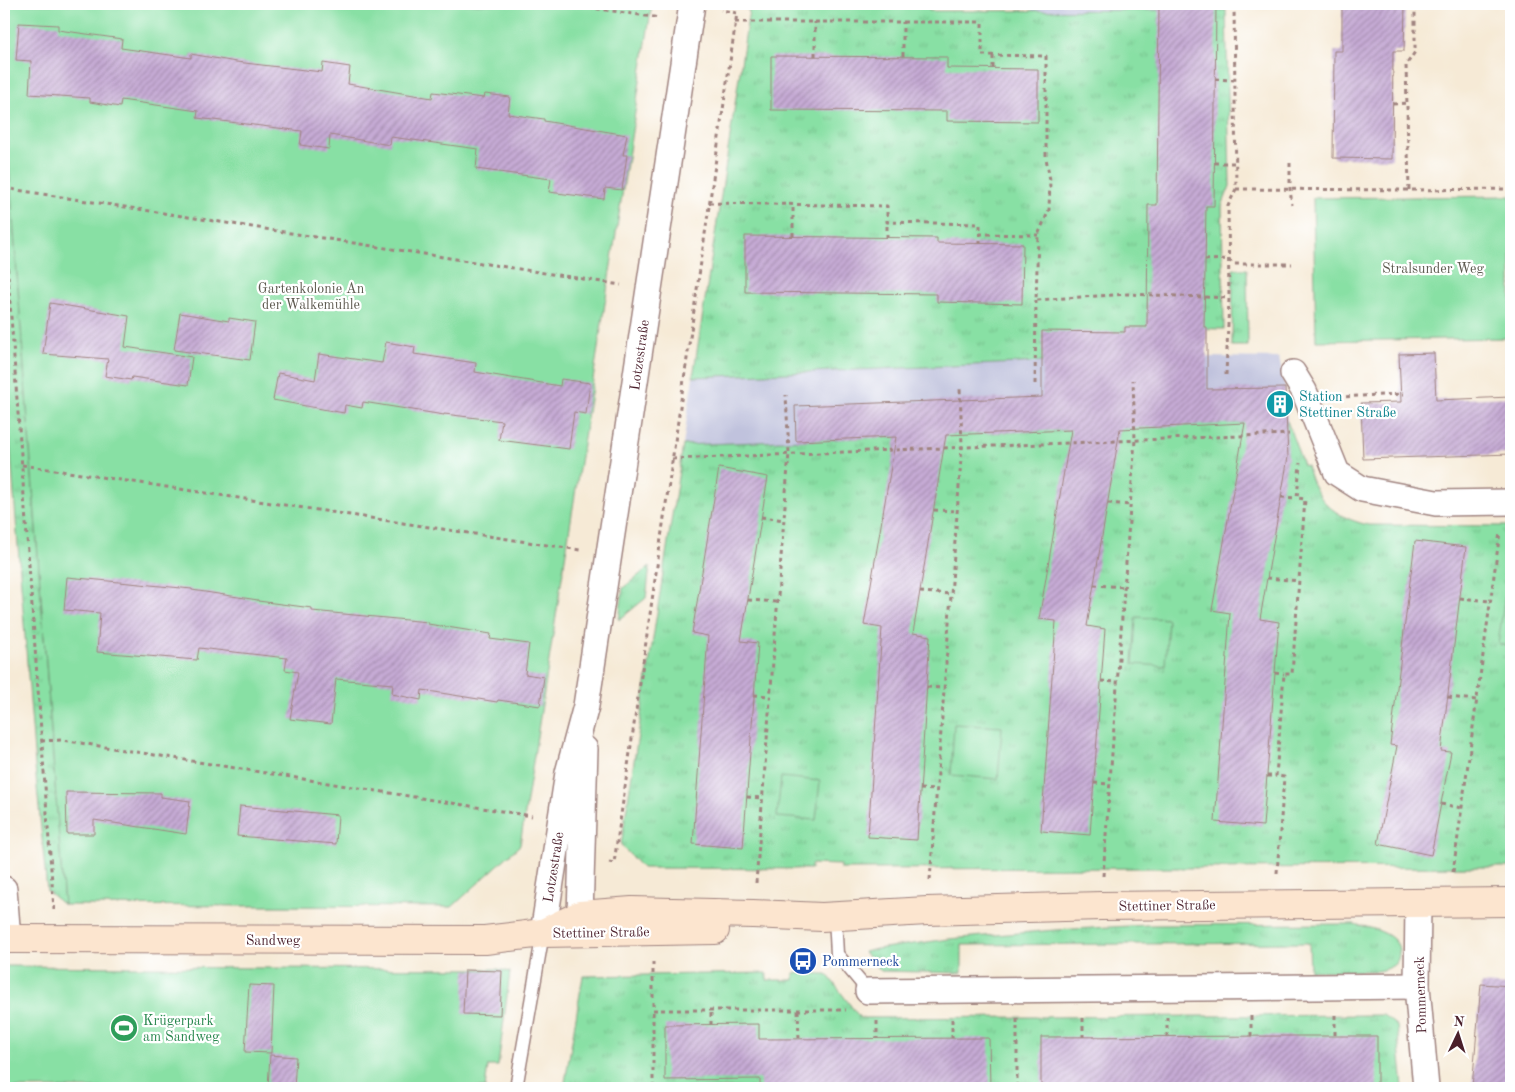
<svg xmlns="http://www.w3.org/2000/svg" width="1515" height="1092" viewBox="0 0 1515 1092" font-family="'Old Standard TT',serif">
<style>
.industrial{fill:#c0c2dd}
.grass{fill:url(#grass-tufts);stroke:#698068}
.green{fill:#88e0a4;stroke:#698068}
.building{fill:url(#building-hatch)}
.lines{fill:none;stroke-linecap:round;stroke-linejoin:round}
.lane-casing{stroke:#a08480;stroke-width:15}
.street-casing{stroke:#a08480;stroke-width:28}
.secondary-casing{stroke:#a08480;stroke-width:30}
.path{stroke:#a08480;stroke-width:3;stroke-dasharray:4 4;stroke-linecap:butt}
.lane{stroke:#fff;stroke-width:12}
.street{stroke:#fff;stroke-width:25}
.secondary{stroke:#fce5cf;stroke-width:28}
.labels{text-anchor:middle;stroke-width:4.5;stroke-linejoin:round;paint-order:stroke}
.park-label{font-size:14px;fill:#5d594f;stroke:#fff}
.street-label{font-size:14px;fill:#4a1f2b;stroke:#fff}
.culture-label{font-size:14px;fill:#0d838f;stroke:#fff;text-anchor:start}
.transit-label{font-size:14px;fill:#164399;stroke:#fff;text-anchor:start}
.leisure-label{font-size:14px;fill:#27864d;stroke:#fff;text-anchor:start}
</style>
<defs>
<pattern id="grass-tufts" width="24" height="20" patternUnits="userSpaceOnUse" patternTransform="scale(1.25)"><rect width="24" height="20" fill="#88e0a4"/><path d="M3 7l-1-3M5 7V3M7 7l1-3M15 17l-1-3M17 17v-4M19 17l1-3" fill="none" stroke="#77c08d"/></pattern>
<pattern id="building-hatch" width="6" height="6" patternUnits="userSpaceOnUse" patternTransform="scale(1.25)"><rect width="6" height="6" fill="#c6abd5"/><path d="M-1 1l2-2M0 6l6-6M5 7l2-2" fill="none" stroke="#a38bad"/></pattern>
</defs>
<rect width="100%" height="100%" fill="#fff"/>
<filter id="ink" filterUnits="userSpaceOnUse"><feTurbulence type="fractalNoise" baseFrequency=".02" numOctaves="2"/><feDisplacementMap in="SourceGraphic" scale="10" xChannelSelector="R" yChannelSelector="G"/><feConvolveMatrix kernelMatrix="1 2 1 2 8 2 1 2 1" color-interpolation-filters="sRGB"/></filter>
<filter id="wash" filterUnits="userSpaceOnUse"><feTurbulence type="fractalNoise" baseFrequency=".0096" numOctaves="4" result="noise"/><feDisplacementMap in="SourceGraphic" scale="20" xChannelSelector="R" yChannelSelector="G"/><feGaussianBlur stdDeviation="1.12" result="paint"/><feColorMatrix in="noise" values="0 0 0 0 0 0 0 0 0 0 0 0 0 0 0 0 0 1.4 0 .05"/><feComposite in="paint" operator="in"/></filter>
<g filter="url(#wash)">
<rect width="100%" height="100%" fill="#f6ead6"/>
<!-- industrial -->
<g class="industrial">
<rect x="1032" y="4" width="194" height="6"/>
<path d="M1125,327H1207V357L1279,358L1285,387L1287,421L683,445L693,377L1042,362L1125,332Z"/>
</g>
<!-- grass -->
<g class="grass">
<path d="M730,4H929V11L1226,10L1230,186L1222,206L1224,329L1125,327V332L1042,362L693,377C712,254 731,133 749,10Z"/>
<path d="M4,98L64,905L47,891L35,766L4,364Z"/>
<path d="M1233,269H1247L1248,346H1232Z"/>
<path d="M1287,421L1303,465L1307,466C1315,500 1334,517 1368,525L1511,526V867L840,869V865L811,864V869L642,868L621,845L683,445Z"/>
<path d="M650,566L646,598L619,620L623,588Z"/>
<path d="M1354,924C1371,928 1406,934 1398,959C1395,967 1386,969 1378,971H1310L1309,943L962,945V973L881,971L864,952L877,949L949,939L1055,930L1148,925Z"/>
<path d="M767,973V980H794V973L827,974L860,1018L1383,1015L1397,1026L1403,1088H564L583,976Z"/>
</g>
<!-- green -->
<g class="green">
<path d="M4,4H652L520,845L452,907L64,905L4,98Z"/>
<path d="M1511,196V338L1316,341L1313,198Z"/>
<path d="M1505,595L1511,596V646L1498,644Z"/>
<path d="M1136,617L1168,619L1165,666L1133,664Z"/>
<path d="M954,724L1002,727L998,779L951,775Z"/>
<path d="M781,777L820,781L816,820L777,817Z"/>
<path d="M4,966C168,967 333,969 498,969L510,972L498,1066H488L485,1088H4Z"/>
</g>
<g id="blocks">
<!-- building -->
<g class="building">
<path d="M1159,4H1216L1214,206H1206L1204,327H1207V389L1285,388L1288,457L1260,619L1279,622L1263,826L1215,822L1230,613L1212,610L1245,423L1120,429L1087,626L1105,629L1090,835L1041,831L1056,621L1039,619L1071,430L946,435L913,633L930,636L917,840L868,837L882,628L864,625L896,437L796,441L795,406L1042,397V331L1125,332V327H1147L1148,205H1157Z"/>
<path d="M1342,4H1405L1404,51H1393L1392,159L1333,158L1334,51H1342Z"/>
<path d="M19,23L58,25V30L122,39L121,48L191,58V54L236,62L322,72L323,63L350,67L348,84L432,98L433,92L484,98L485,94L510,97L508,114L544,119V121L627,135L623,155H627L622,190L605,188L604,199L549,192L551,179L476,169L478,149L391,137L390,145L330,135L329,149L300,145L302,131L197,118L198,111L121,100L120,107L90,102V98L29,94L31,61L16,60Z"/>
<path d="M771,56L947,57V68L1038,69V122L947,121V111L771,110Z"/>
<path d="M745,236L937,238V243L1023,244L1022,304L937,302V294L745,292Z"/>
<path d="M50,303L129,316L125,347L192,357L188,385L132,377L131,380L105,376L108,359L43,354Z"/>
<path d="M180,313L229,321V318L255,322L250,360L174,350Z"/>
<path d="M386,342L415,347L414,354L476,363L475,372L560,386L561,379L590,383L586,414L574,412L569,449L499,440L502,421L444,414V415L363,402L362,408L345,405L344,413L273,400L278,373L315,380L319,354L382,363Z"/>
<path d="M1434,353L1436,400L1511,397V454L1363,459L1361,403L1401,402L1399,354Z"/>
<path d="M719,468L768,477L741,641L758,643L743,848L693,844L708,636L692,633Z"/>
<path d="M1415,541L1466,547L1441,751L1451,752L1431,855L1378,844L1397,746L1390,745Z"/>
<path d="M67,577L192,589V590L258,600V601L312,608V611L428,622V624L491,634L490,639L529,644L525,674L544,677L540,706L498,700L497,702L422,690L421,700L392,694L393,684L336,679L331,724L290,719L298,672L285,670L287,658L199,648L197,660L97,652L100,613L64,610Z"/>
<path d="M66,792L161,793V797L190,801L186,834L94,820V834H67Z"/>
<path d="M240,806L338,815L336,844L237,836Z"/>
<path d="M465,970L502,971L500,1015L463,1014Z"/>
<path d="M1481,984L1511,986V1088H1472Z"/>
<path d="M249,985L274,986L271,1053L245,1052Z"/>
<path d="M759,1024V1039L989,1038L990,1086L760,1088V1079L665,1080V1025Z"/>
<path d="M1293,1036H1377V1088H1041V1037Z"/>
<path d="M270,1055L296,1057L294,1088L268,1087Z"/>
</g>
</g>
</g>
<g filter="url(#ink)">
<use href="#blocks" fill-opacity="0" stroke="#a08480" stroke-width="1"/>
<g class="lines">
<defs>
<g id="lane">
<path d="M835,917L837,954L868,991"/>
<path d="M516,1088L543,933"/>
</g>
<g id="street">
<path d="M1293,373L1304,391L1337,473L1362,489L1436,503L1511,502"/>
<path d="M4,889L8,939"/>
<path d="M1418,903L1417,986L1426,1088"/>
<path d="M543,933L568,773L586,706L692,4"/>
<path d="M583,933L580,915L585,749"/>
<path d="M868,991L1417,986"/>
</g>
<g id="secondary">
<path d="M543,933L580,915L632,911L753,914L822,917L927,911L1101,906L1511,902"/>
<path d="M4,939L485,940L543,933L715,930"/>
</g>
</defs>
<!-- lane casing -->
<use href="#lane" class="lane-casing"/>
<!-- street casing -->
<use href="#street" class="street-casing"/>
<!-- secondary casing -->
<use href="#secondary" class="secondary-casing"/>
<!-- path -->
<g class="path">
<path d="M565,4L660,18"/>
<path d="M735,22H982V55L1046,56V158L1050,180L1049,210L1038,235L1036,300L1127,294L1229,298"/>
<path d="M815,56V22"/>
<path d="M903,56V22"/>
<path d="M993,68V55"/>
<path d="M1215,79L1234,80"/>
<path d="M1393,104L1407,103"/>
<path d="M1214,163H1236"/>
<path d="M1290,163V189L1292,205"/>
<path d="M4,188L621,285"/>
<path d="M1236,189L1409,190L1511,189"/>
<path d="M1409,190L1406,65L1415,52V4"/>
<path d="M709,203L887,206V222L980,224V234L1038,235"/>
<path d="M4,220L54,910"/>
<path d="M793,236V204"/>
<path d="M887,238V222"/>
<path d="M980,244V234"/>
<path d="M1205,260L1228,259L1233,264H1292"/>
<path d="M1226,375L1229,298L1228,206L1236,189L1234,4"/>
<path d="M1035,384L1036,300"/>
<path d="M1338,397L1403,394"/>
<path d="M672,459L1289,434"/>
<path d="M22,465L580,550"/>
<path d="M1281,497L1297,498"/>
<path d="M1108,503L1131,505"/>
<path d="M934,510L958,511"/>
<path d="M761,517L784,520"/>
<path d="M1267,578L1299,581"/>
<path d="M1094,585L1125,587"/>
<path d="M920,592L951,594"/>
<path d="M1460,598L1490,601"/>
<path d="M748,600L777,602"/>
<path d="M1275,673L1284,674"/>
<path d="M1101,681L1118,682"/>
<path d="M927,687L944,688"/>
<path d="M754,695L770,696"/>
<path d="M1448,697L1476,700"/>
<path d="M41,741L62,740L532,816"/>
<path d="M1267,776H1276"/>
<path d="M1094,783L1110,784"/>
<path d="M920,789L936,790"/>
<path d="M747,797L762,798"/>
<path d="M1441,804L1462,808"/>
<path d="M609,862L614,863L737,13L721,10"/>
<path d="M1453,872L1500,532"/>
<path d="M1277,873L1284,777L1276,776L1284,674H1292L1305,499L1297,498L1300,463"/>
<path d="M1103,876L1135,440L1133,380"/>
<path d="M930,880L962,446L960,388"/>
<path d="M756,883L789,453L786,395"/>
<path d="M653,962V1010H846"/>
<path d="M798,1010L799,1039"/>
<path d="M1335,1015V1036"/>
<path d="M1251,1016V1036"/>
<path d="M1167,1017V1036"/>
<path d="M1083,1018V1037"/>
<path d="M952,1019V1038"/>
<path d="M1017,1019V1088"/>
<path d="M877,1021V1039"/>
<path d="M711,1025V1010"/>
<path d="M653,1088V1010"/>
<path d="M839,1088V1087"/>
</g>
<!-- lane -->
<use href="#lane" class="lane"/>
<!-- street -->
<use href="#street" class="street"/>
<!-- secondary -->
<use href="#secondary" class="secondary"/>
</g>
</g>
<!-- icons -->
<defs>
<symbol id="building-disc" viewBox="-11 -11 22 22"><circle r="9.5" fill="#0f9aa8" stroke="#fff"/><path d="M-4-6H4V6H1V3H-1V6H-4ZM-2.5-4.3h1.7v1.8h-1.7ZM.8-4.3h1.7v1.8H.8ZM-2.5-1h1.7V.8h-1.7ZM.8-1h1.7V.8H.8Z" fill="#fff"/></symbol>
<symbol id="bus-disc" viewBox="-11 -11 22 22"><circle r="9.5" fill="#1a4fb4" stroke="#fff"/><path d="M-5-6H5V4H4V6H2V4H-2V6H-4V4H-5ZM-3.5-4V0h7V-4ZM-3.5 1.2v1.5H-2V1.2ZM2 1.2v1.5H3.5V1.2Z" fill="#fff"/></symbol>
<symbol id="stadium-disc" viewBox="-11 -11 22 22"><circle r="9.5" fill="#2e9e5b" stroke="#fff"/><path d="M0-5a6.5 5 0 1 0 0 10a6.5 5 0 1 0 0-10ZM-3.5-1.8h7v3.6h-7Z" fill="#fff"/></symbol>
</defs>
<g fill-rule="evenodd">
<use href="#building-disc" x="1264" y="388" width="32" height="32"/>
<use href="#bus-disc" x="787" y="945" width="32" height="32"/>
<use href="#stadium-disc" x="108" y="1012" width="32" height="32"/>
</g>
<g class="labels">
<!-- park labels -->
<g class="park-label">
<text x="1433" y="273">Stralsunder Weg</text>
<text x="311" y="293">Gartenkolonie An<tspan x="311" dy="16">der Walkemühle</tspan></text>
</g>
<!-- street labels -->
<g class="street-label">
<text transform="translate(639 355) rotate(-82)" y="5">Lotzestraße</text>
<text transform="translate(553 867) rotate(-81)" y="5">Lotzestraße</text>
<text transform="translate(1167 905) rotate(-1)" y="5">Stettiner Straße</text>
<text transform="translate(601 932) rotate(-1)" y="5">Stettiner Straße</text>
<text x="273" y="945">Sandweg</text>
<text transform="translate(1420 995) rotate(-92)" y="5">Pommerneck</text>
</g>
<!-- culture labels -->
<g class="culture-label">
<text x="1299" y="401">Station<tspan x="1299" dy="16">Stettiner Straße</tspan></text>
</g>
<!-- transit labels -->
<g class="transit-label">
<text x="822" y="966">Pommerneck</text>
</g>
<!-- leisure labels -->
<g class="leisure-label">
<text x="143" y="1025">Krügerpark<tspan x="143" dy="16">am Sandweg</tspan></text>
</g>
</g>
<!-- margin -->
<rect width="1515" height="1092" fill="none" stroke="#fff" stroke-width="20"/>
<!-- north arrow -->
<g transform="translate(1458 1034) rotate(4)" stroke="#ffffff" stroke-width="4" paint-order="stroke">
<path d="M0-4L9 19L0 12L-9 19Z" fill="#4a1f2b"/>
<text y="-8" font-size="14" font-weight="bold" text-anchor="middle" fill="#4a1f2b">N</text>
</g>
</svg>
